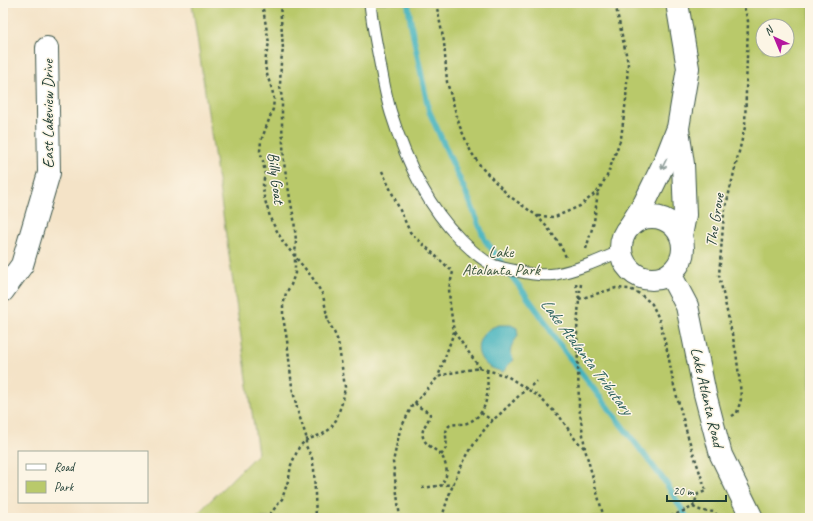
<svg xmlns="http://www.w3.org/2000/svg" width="813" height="521" viewBox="0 0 813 521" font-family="Caveat,sans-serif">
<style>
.green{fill:#b9c96b;stroke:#6c8350;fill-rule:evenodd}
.water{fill:#44b3be;stroke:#327879}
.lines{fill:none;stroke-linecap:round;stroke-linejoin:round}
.stream{stroke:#44b3be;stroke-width:6}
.service-casing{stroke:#3f564a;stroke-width:13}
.minor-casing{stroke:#3f564a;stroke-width:24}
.path{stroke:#3f564a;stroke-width:2.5;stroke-dasharray:3 3;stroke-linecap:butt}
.service{stroke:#fff;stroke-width:11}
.minor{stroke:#fff;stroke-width:22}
.oneway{stroke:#8f9e9a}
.labels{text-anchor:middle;stroke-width:3;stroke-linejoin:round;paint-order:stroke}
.street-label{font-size:16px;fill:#1f3d34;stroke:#fcf5e5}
.park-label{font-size:16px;fill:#3e593f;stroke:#fcf5e5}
.water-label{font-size:17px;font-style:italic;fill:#2a605d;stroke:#fcf5e5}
</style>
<rect width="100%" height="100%" fill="#fcf5e5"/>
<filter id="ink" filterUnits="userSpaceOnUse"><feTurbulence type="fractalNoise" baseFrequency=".025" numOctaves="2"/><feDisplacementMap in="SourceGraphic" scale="8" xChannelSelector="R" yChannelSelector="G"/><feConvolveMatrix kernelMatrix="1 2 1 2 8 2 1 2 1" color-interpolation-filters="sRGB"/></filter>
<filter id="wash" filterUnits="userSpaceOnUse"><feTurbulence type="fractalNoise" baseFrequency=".012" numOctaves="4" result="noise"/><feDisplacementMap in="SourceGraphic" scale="16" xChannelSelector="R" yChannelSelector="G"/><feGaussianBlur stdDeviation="0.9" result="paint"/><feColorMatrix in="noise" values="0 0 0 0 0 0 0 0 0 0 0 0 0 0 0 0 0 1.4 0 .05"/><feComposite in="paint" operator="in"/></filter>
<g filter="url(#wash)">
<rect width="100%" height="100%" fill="#f4e3c7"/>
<!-- green -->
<path class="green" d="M192,3H810V518H193L258,453ZM763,26H787V50H763Z"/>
<!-- water -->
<path class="water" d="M499,325H511L517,328L518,336C512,345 507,349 514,360L509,364L503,372C498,370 493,369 488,366C470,352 479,330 499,325Z"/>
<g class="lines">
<!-- stream -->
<path class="stream" d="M408,3L411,25L429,111L470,202L485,240L547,324L556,340L666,483L687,518"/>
</g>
</g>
<g filter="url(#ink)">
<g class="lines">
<defs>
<path id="service" d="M370,3C372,23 376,43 380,63C383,79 386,97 391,113C405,158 426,205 460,239C469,248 479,258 491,264C498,268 509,269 517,271C529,274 544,276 556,274C578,270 600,260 621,251"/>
<g id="minor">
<path d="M678,129L683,164L685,215L681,236"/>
<circle cx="652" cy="248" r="31"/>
<path d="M630,226L644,204L665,161L678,128L688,68L677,3"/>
<path d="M670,274L687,306L705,394L721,455L752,518"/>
<path d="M3,291L22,265L49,173L47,48"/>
</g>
</defs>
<!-- service casing -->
<use href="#service" class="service-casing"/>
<!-- minor casing -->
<use href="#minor" class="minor-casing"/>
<!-- path -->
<g class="path">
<path d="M262,3L269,43L266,56L265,66L268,78L272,89L274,99L273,109L261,141L260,151L263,161L265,174L263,184L264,197L271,220L283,242L312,277L323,295L328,321L334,332L338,341L345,387L343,400L336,420L330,429L323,434L306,440L299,447L291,465L289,478L282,499L267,518"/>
<path d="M280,3L283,49L281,62L280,86L282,99V124L284,163L290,198L294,219L296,241L295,256V273L291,285L286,293L283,306V317L287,340L292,387L298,412L306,436V446L312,458L314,469L316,518"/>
<path d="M436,3L444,42L447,82L460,127L471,152L482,168L508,195L537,216L547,227L559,243L566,257"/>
<path d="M382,171L410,232L453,272L449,288L450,305L454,332L438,377"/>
<path d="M538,216L555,217L580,206L598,191L607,176L621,138L626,100L628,63L615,3"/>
<path d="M586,249L594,222L598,191"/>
<path d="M576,284L579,299"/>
<path d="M581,284L579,299L577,331L579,406L585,449L604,518"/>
<path d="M579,299L616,288L630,289L640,294L652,304L659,319L668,354L674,386L688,437L706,491L698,494L693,507L667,518"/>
<path d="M454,332L480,368"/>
<path d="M531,386L537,381"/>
<path d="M415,403L419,407L430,413C430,422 420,428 423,437C425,445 435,449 440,454C443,457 444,460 445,463C448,473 447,477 440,486"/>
<path d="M481,413L493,421"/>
<path d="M732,416L737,413L741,399L740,384L736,352L719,275L724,214L745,127L748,21L743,3"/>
<path d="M441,455C443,453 445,450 446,447C448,440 443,432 449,426C453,423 461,425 467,423C490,414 488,390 487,369"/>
<path d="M422,488L453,484"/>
<path d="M693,507L702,511L715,512L718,518"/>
<path d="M400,518L393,462L400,430L412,406L438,377L450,373L480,368L507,376L538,396L560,417L575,439L585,449"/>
<path d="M442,518C451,484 466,451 489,424C492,421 496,417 500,414C509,405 518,397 527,388"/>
</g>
<!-- service -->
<use href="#service" class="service"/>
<!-- minor -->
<use href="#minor" class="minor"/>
</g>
<!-- one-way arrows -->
<defs><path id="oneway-shaft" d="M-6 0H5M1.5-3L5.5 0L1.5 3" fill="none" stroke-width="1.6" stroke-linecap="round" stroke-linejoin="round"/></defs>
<use class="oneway" href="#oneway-shaft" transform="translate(664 164) rotate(115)"/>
</g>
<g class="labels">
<!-- street labels -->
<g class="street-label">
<text transform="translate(47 114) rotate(-90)" y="6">East Lakeview Drive</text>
<text transform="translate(277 178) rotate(83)" y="6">Billy Goat</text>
<text transform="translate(714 220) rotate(-81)" y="6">The Grove</text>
<text transform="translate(708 397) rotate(77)" y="6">Lake Atlanta Road</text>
</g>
<!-- park labels -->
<g class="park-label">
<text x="501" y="257">Lake<tspan x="501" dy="18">Atalanta Park</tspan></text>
</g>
<!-- water labels -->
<g class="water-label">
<text transform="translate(587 356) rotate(53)" y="6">Lake Atalanta Tributary</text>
</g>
</g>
<!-- margin -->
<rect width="813" height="521" fill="none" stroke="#fcf5e5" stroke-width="16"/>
<!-- legend -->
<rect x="18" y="451" width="130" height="52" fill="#fcf5e5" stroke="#a4ab9e"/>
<rect x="26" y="464" width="20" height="6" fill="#ffffff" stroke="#a4ab9e"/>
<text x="54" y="471" font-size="12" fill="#1f3d34">Road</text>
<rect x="26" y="481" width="20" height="12" fill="#b9c96b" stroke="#a4ab9e"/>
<text x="54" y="491" font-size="12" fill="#1f3d34">Park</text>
<!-- north arrow -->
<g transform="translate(775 38) rotate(316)"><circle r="19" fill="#fcf5e5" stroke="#a4ab9e"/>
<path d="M0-3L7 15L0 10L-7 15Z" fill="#b5179e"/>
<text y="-6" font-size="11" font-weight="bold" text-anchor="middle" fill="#1f3d34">N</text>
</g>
<!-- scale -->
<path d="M667 495v6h59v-6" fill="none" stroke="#1f3d34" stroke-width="2"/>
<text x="673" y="495" font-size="12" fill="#1f3d34" stroke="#fcf5e5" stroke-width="3" paint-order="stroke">20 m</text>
</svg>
